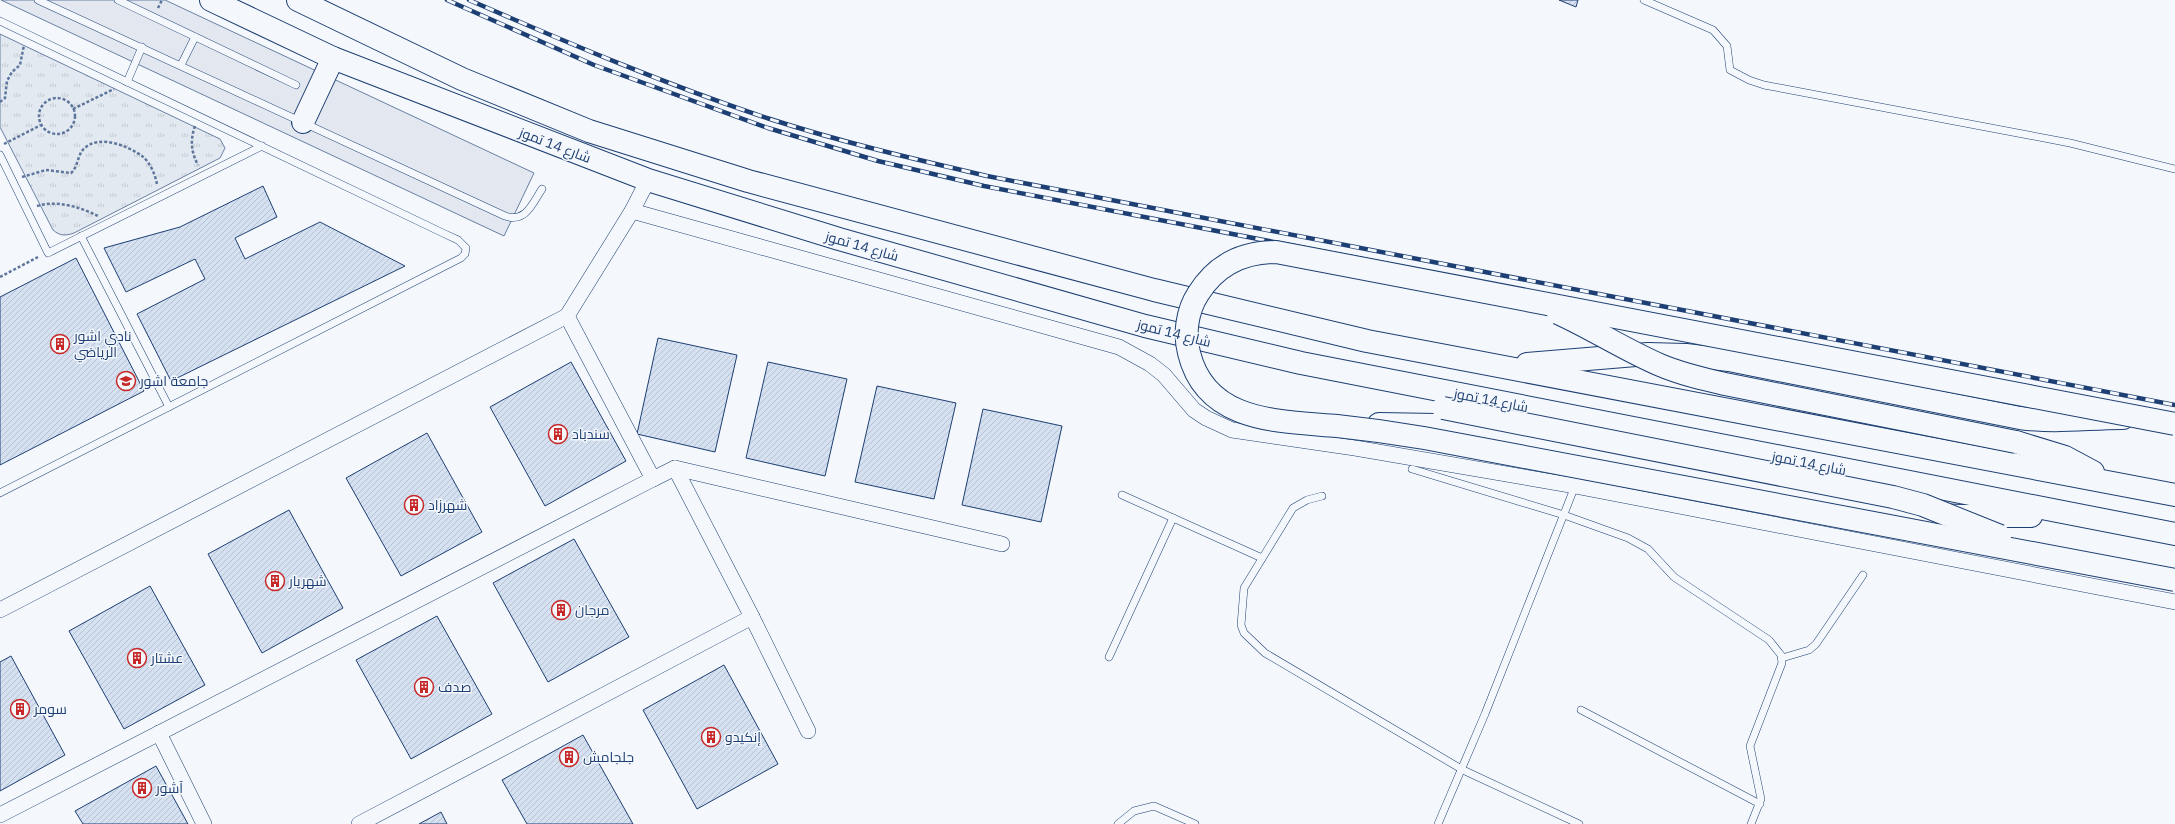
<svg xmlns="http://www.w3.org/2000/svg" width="2175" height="824" viewBox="0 0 2175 824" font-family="'IBM Plex Sans',Cairo,sans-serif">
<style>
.grass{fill:url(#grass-tufts);stroke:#687fa3}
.parking{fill:#e3e8f0;stroke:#687fa3}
.building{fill:url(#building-hatch);stroke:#1d3f73}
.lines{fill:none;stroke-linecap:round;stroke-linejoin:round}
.lane-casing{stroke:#1d3f73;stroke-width:8}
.street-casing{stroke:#1d3f73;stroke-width:16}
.primary-casing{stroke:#1d3f73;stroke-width:24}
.path{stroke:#5e769c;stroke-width:2.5;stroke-dasharray:3 2;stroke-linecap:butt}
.lane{stroke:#f4f7fb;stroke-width:7}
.street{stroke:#f4f7fb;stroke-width:15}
.primary{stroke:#f4f7fb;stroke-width:22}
.rail-casing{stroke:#1d3f73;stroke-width:4.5}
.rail{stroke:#f4f7fb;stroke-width:3;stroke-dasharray:9;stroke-linecap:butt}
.primary-bridge-casing{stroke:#1d3f73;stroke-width:24;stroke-linecap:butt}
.primary-bridge{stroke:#f4f7fb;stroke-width:22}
.labels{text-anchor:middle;stroke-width:3;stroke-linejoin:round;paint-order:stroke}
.street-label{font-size:14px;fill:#1d3f73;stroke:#f4f7fb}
.poi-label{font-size:14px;fill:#1d3f73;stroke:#f4f7fb;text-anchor:start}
</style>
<defs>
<pattern id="grass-tufts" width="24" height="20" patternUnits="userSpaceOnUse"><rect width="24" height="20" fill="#e3e9f0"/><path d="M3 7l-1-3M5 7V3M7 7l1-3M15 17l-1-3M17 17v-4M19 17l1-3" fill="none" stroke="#c2c9d1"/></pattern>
<pattern id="building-hatch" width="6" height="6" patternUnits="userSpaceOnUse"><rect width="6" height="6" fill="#d5e0f0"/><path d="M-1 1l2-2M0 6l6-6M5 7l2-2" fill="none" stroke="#b6c1d1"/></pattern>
</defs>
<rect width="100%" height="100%" fill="#f4f7fb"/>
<!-- grass -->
<path class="grass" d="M0,34L220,139L225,148L220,158L74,233C65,236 60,236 53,230L0,127Z"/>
<!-- parking -->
<path class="parking" d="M1,0H165L534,173L504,236Z"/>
<!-- building -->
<g class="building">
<path d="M1559,0H1578L1576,7Z"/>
<path d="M263,186L277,217L235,238L245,259L320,222L405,266L171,381L137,314L205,279L195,259L126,292L104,248L180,227Z"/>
<path d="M76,258L144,391L0,465V297Z"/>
<path d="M658,338L737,355L715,452L637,434Z"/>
<path d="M571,362L626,461L545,506L490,407Z"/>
<path d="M768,362L847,379L825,476L746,458Z"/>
<path d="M877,386L956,403L934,499L855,482Z"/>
<path d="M983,409L1062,426L1041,522L962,505Z"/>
<path d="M427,433L482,532L401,576L346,478Z"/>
<path d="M289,510L343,608L262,653L208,554Z"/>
<path d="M574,539L629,637L548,682L493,583Z"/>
<path d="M150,586L205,685L124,729L69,631Z"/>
<path d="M437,616L492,714L411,759L356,660Z"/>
<path d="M11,656L65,755L0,791V662Z"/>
<path d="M724,665L778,764L697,809L643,710Z"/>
<path d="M583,735L633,824H527L502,780Z"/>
<path d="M156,766L188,824H83L75,811Z"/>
<path d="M441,812L447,824H419Z"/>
</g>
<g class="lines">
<defs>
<g id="lane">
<path d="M38,0L505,216C526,223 532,204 542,189"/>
<path d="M118,0L296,85"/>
<path d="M1644,0L1713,30L1727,46L1730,70L1749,80L1764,85L2070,143L2175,169"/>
<path d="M0,21L445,234L458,240L466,248L465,254L461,258L0,493"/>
<path d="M181,65L195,37"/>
<path d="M127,82L142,47"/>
<path d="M0,155L48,253L262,146"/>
<path d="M81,236L169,407"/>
<path d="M1412,469L1564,515L1628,538L1648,549L1674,577L1769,640L1781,655L1782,663L1750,746L1761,799L1751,824"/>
<path d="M1122,495L1262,558"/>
<path d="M1322,496L1307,500L1293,508L1244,588L1241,625L1244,633L1265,653L1463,770L1579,824"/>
<path d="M1109,657L1173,518"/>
<path d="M1782,658L1809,650L1816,644L1863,575"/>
<path d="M1581,710L1760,804"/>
<path d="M1118,824L1134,811L1154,806L1195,824"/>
<path d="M1438,824L1485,714L1575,486"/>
</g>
<g id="street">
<path d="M632,211L1119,347L1150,364L1164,375L1194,410L1206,418L1232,430L1355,448L1576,486L2175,602"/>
<path d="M675,468L1002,544"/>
<path d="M653,479L675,468L752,617"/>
<path d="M0,610L567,316L632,211L648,180"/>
<path d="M159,733L204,824"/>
<path d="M0,815L653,479L567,316"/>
<path d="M359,824L752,617L808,731"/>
</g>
<g id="primary">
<path d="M211,0L333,58L648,180L839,239L1145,326L1301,363L2175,534"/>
<path d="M298,0L462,79L589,131L748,181L1154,290L1367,341L2175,495"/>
<path d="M303,122L333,58"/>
<path d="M1527,364L1648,354L1686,355L1729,360L2020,418C2057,423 2087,418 2123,418"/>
<path d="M1379,424L1436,425L1469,430L1905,514L1963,516H2031"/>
<path d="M2016,442L2065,457L2093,472"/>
</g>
</defs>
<!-- lane casing -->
<use href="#lane" class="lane-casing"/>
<!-- street casing -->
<use href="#street" class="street-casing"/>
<!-- primary casing -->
<use href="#primary" class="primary-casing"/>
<!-- path -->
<g class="path">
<path d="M158,8L162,0"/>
<circle cx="57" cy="116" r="18"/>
<path d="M0,102L5,98L7,81L12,72L20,65L24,45"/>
<path d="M73,109L114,89"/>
<path d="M195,126C190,140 191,152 198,165"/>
<path d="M4,144L41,125"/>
<path d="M22,177L46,170L71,173C79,166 77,153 86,147C101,135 128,146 142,156C150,162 156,176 157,185"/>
<path d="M37,206C57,200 80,207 98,216"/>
<path d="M0,277L38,257"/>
</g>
<!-- lane -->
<use href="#lane" class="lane"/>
<!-- street -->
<use href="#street" class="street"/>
<!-- primary -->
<use href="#primary" class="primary"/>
<defs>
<g id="rail">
<path d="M447,0L594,65L768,128L878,161L984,186L2175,416"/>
<path d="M469,0C568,43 667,85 770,119C841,142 914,159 987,176L2175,405"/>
</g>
</defs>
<!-- rail casing -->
<use href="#rail" class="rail-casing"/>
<!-- rail -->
<use href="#rail" class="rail"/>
<defs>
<g id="primary-bridge">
<path d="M1558,313C1593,329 1625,350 1660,365C1681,374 1703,379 1725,384L2016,442"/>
<path d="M1443,408L1893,497L1923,505L2000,536"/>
<path d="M2175,424L1276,252C1243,252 1216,265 1198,294C1187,311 1184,334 1189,353C1206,423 1279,421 1337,426C1366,429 1395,433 1424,438L2175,580"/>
</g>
</defs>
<!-- primary-bridge casing -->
<use href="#primary-bridge" class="primary-bridge-casing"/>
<!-- primary-bridge -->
<use href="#primary-bridge" class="primary-bridge"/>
</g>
<!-- icons -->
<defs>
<symbol id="building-ring" viewBox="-11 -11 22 22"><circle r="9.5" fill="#f4f7fb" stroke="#c62828" stroke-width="1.5"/><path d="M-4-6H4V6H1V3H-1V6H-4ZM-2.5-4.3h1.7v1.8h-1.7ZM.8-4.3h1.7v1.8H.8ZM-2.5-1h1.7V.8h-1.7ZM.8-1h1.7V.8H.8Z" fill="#c62828"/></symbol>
<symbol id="university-ring" viewBox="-11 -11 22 22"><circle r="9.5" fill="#f4f7fb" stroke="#c62828" stroke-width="1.5"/><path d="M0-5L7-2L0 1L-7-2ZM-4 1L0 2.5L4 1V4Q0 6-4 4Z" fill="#c62828"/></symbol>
</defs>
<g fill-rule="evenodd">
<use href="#building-ring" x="49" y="333" width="22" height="22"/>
<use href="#university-ring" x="115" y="370" width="22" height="22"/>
<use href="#building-ring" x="547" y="423" width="22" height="22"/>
<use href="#building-ring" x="403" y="494" width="22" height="22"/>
<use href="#building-ring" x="264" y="570" width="22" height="22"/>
<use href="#building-ring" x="550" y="599" width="22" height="22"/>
<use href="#building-ring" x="126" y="647" width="22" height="22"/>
<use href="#building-ring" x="413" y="676" width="22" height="22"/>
<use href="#building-ring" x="9" y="698" width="22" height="22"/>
<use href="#building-ring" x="700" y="726" width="22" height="22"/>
<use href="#building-ring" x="558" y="746" width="22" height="22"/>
<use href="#building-ring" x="131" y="777" width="22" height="22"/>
</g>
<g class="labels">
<!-- street labels -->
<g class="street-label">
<text transform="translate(555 145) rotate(21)" y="5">شارع 14 تموز</text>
<text transform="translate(862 246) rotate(16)" y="5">شارع 14 تموز</text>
<text transform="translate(1174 333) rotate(14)" y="5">شارع 14 تموز</text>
<text transform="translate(1491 400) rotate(11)" y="5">شارع 14 تموز</text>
<text transform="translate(1809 463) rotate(11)" y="5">شارع 14 تموز</text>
</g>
<!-- poi labels -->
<g class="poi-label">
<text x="74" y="341">نادي اشور<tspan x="74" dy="16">الرياضي</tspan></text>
<text x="140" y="386">جامعة اشور</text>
<text x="572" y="439">سندباد</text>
<text x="428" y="510">شهرزاد</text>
<text x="289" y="586">شهريار</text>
<text x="575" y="615">مرجان</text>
<text x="151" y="663">عشتار</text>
<text x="438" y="692">صدف</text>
<text x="34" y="714">سومر</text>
<text x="725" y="742">إنكيدو</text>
<text x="583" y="762">جلجامش</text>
<text x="156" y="793">آشور</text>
</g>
</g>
</svg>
